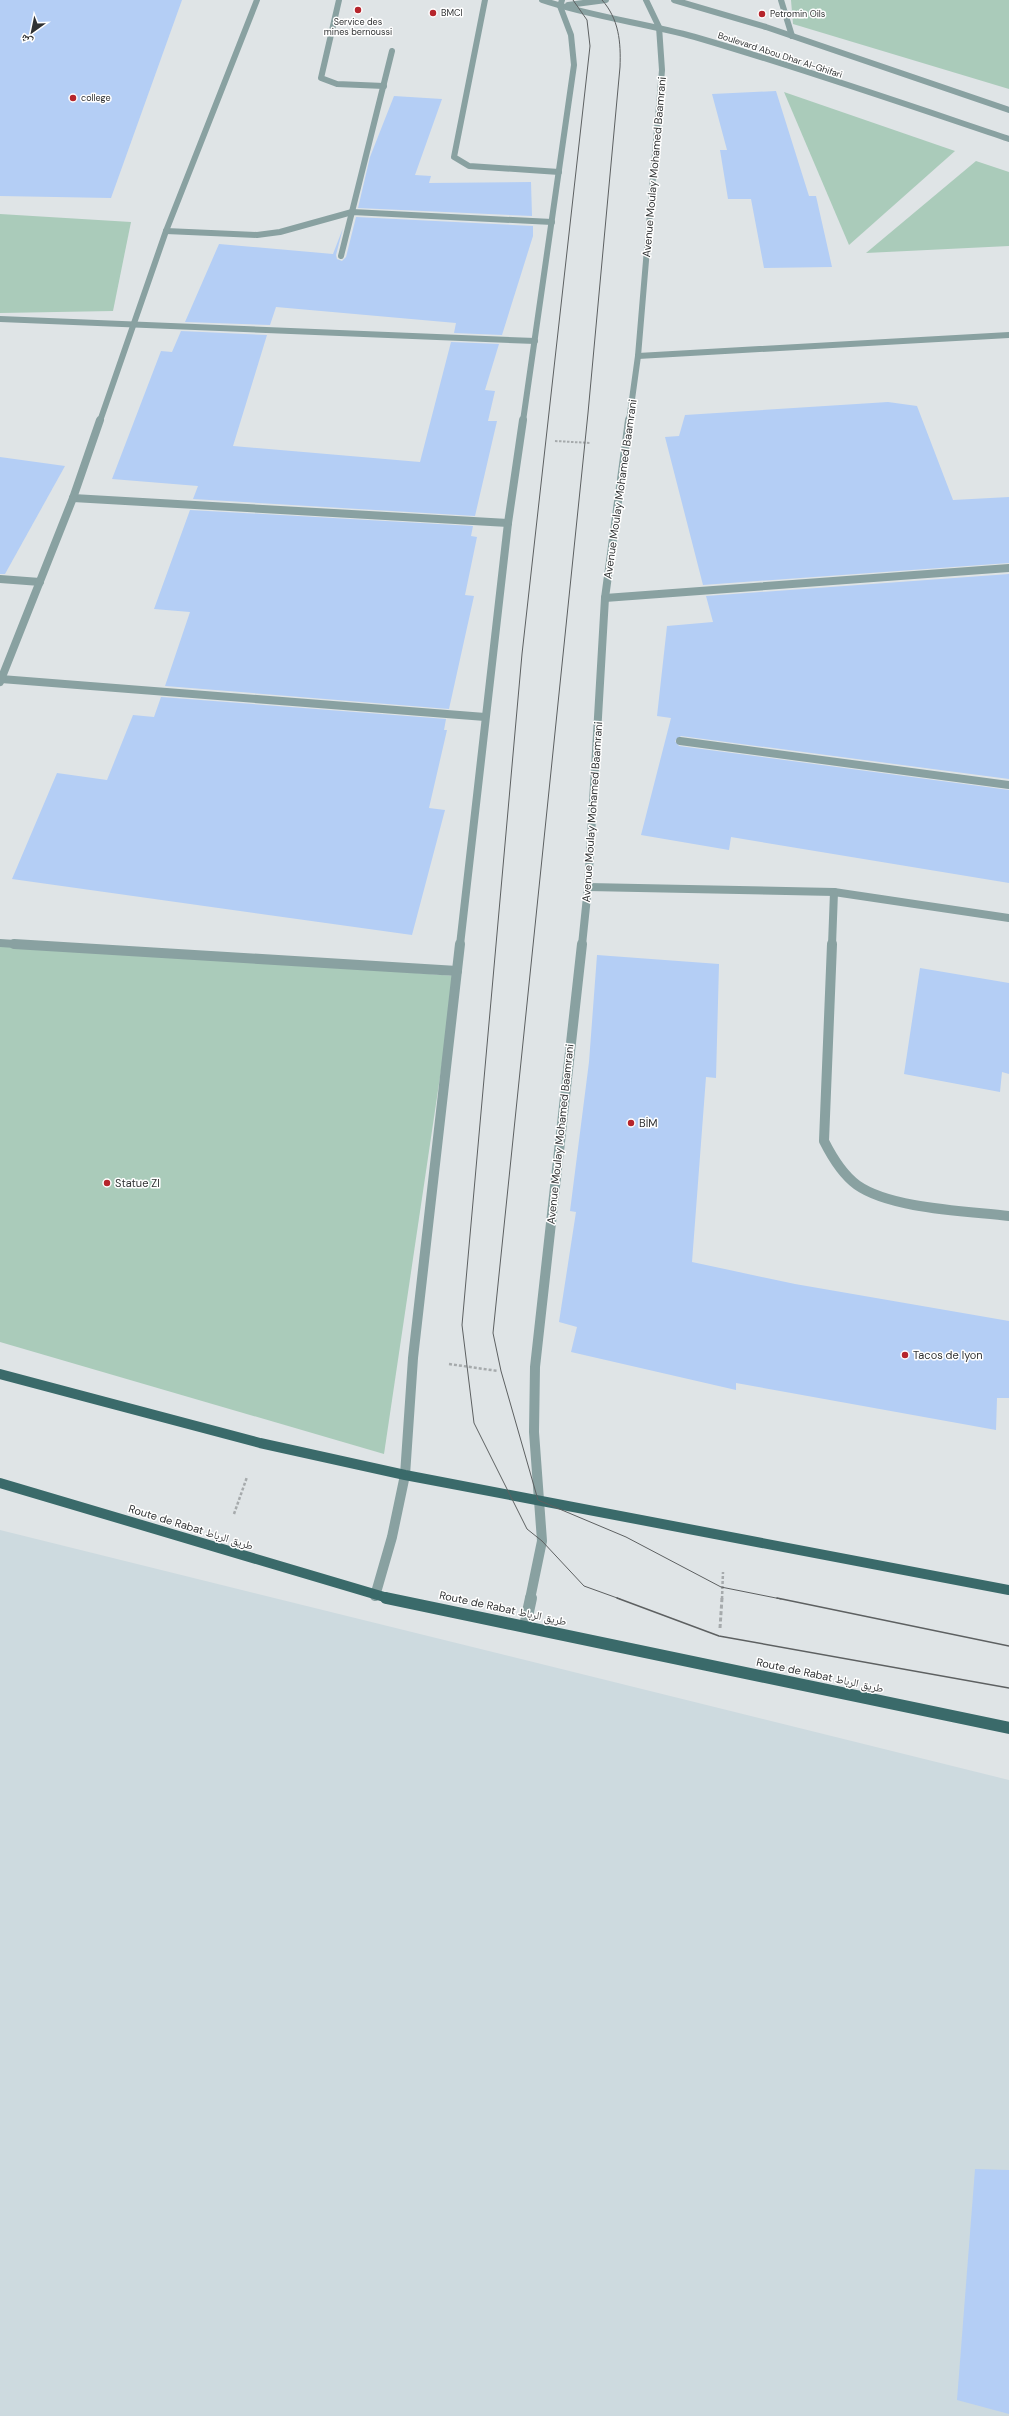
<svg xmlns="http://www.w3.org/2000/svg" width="1009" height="2416" viewBox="0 0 1009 2416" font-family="'DM Sans','Noto Naskh Arabic',sans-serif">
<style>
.built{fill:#cddadf}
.green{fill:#aacbba}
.building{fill:#b4cef5}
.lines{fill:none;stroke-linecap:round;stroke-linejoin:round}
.path-far2{stroke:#a6aaac;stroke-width:2;stroke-dasharray:2.5 1.5;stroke-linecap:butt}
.path-far1{stroke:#a6aaac;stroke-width:2.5;stroke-dasharray:3 2;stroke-linecap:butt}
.path{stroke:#a6aaac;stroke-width:3;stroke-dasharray:4 2.5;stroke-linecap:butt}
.minor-far3{stroke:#89a1a1;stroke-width:6}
.minor-far2{stroke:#89a1a1;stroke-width:8}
.minor-far1{stroke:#89a1a1;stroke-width:10}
.minor{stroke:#89a1a1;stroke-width:12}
.major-far1{stroke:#3a6a6a;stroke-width:10}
.major{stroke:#3a6a6a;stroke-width:12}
.tram-far1{stroke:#5d6061;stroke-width:1}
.tram{stroke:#5d6061;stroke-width:1.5}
.poi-dot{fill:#b6252c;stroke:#fff;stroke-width:1.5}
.labels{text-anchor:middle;stroke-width:3;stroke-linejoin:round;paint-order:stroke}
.far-poi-label{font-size:9px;fill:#303233;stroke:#fff;text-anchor:start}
.far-street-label{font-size:9px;fill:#303233;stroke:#fff}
.street-label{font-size:11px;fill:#303233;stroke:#fff}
.poi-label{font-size:11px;fill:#303233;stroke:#fff;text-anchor:start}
</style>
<rect width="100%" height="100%" fill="#dfe4e6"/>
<!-- built -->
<path class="built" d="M0,1530L1009,1780V2416H0Z"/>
<!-- green -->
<g class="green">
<path d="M791,0H1009V89L793,24Z"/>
<path d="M784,92L955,151L849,245Z"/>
<path d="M976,161L1009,172V246L866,253Z"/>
<path d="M0,214L131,222L113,311L0,313Z"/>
<path d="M0,941L455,976L384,1454L0,1342Z"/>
</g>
<!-- building -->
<g class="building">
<path d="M0,0H182L111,198L0,196Z"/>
<path d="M776,91L809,196H816L832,267L764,268L751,199H728L720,150H727L712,94Z"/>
<path d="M394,96L442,99L415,175L431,176L429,183L531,182L532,216L358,208L370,157Z"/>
<path d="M356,217L533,226V236L502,335L454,333L456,323L276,307L270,325L185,322L219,244L333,254L343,228L336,255L337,259L342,261L346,257Z"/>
<path d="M181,331L267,335L233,446L420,462L451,342L499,344L485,390L495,391L488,421H497L475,516L193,499L198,486L112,479L161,351L172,352Z"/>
<path d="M888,402L917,406L953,500L1009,497V563L703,585L665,437L679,436L685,415Z"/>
<path d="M0,457L65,466L5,574H0Z"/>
<path d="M190,510L473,526L471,536L477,537L465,595L474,596L449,709L165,686L190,612L154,609Z"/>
<path d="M1009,574V779L681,736L675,741L679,746L1009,790V883L731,837L729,850L641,835L671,718L657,716L667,626L713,622L706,596Z"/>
<path d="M161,697L446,719L444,730H447L429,808L445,810L412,935L12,879L57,773L107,780L133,715L154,717Z"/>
<path d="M597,955L719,964L716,1078L706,1077L692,1262L795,1284L1009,1321V1398H997L996,1430L736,1383V1390L571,1352L577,1327L559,1322L576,1212L570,1211L589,1062Z"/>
<path d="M920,968L1009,983V1074L1002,1072L1000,1092L904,1074Z"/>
<path d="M975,2169L1009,2170V2414L957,2400Z"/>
</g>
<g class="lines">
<!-- path-far2 -->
<path class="path-far2" d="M555,441L590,443"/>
<!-- path-far1 -->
<g class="path-far1">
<path d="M449,1364L498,1371"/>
<path d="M234,1514L247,1477"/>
<path d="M722,1599L723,1572"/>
</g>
<!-- path -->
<path class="path" d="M720,1628L722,1598"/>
<!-- minor-far3 -->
<g class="minor-far3">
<path d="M339,0L321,78L337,84L384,86"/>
<path d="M485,0L454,157L469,166L559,172"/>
<path d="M542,0C592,17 645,23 695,37C801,68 905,104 1009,139"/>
<path d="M674,0L766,27L1009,110"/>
<path d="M781,0L792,36"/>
<path d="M568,5L606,0"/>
<path d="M166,231L257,235L280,232L352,212L552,222"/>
<path d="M341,256L392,51"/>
<path d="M0,319L535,341"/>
<path d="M638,356L1009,335"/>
<path d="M100,421L166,231L257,0"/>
<path d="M523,421L574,65L571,35L560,6L562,0"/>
<path d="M629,421L638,356L662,70L659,27L646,0"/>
</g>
<!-- minor-far2 -->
<g class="minor-far2">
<path d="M73,498L508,523"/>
<path d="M0,579L40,582"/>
<path d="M605,598L1009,568"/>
<path d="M1,679L485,717"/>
<path d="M0,682L73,498L100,420"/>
<path d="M680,741L1009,785"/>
<path d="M588,887L834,892L1009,918"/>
<path d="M0,943L30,945"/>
<path d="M460,945L508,523L523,420"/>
<path d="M582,945L588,887L605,598L629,420"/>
<path d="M832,945L834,892"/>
</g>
<!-- minor-far1 -->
<g class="minor-far1">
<path d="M14,944L457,971"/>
<path d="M832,944L824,1141C832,1157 842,1174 857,1185C891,1209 967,1211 1009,1216"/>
<path d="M375,1596L392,1537L405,1475L413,1358L460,944"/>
<path d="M530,1599L542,1541L534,1432L535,1367L582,944"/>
</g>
<!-- minor -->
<path class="minor" d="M525,1626L531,1598"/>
<!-- major-far1 -->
<g class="major-far1">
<path d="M0,1374L260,1443L405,1475L1009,1590"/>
<path d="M0,1483L391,1599"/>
</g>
<!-- major -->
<path class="major" d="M386,1598L1009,1728"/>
<!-- tram-far1 -->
<g class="tram-far1">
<path d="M573,0L587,20L590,46L522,654L462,1325L474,1423L527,1529L542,1541L584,1586L620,1599"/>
<path d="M602,0C619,19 621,42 620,67L588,413L493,1333L501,1371L538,1500L626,1537L721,1587L781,1599"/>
</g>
<!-- tram -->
<g class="tram">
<path d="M617,1598L719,1636L1009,1688"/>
<path d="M777,1598L1009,1646"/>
</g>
</g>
<!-- markers -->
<g class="poi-dot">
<circle cx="358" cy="10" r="4"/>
<circle cx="433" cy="13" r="4"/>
<circle cx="762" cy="14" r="4"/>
<circle cx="73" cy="98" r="4"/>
<circle cx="631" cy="1123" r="4"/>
<circle cx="107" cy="1183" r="4"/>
<circle cx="905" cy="1355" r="4"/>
</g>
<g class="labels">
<!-- far-poi labels -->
<g class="far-poi-label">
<text x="441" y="16">BMCI</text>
<text x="770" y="17">Petromin Oils</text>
<text x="358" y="25" text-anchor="middle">Service des<tspan x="358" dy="10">mines bernoussi</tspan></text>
<text x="81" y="101">college</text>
</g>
<!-- far-street labels -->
<g class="far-street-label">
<text transform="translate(780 55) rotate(18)" y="3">Boulevard Abou Dhar Al-Ghifari</text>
</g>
<!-- street labels -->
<g class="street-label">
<text transform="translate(654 167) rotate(-85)" y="4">Avenue Moulay Mohamed Baamrani</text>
<text transform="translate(620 489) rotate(-82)" y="4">Avenue Moulay Mohamed Baamrani</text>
<text transform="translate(592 812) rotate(-86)" y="4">Avenue Moulay Mohamed Baamrani</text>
<text transform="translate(560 1134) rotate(-84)" y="4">Avenue Moulay Mohamed Baamrani</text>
<text transform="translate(191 1527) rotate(17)" y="4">Route de Rabat طريق الرباط</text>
<text transform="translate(503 1608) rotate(12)" y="4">Route de Rabat طريق الرباط</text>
<text transform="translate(820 1675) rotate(12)" y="4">Route de Rabat طريق الرباط</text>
</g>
<!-- poi labels -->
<g class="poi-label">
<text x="639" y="1127">BİM</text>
<text x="115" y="1187">Statue ZI</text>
<text x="913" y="1359">Tacos de lyon</text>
</g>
</g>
<!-- north arrow -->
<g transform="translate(32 32) rotate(213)" stroke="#ffffff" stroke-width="3" paint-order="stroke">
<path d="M0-3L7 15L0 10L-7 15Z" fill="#303233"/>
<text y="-6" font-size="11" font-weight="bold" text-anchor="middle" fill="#303233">ش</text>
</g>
</svg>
